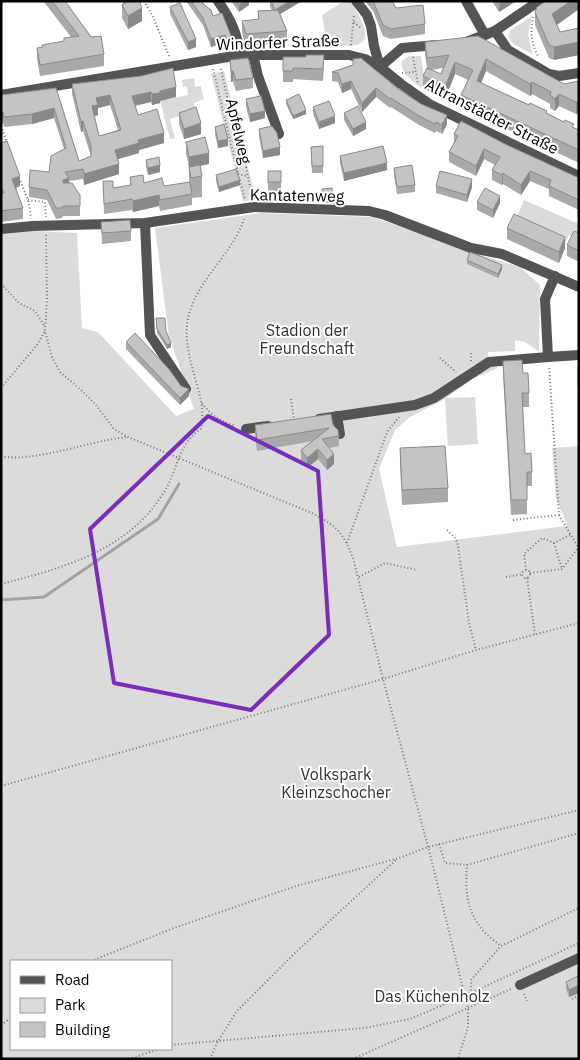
<svg xmlns="http://www.w3.org/2000/svg" width="580" height="1060" viewBox="0 0 580 1060" font-family="'IBM Plex Sans',sans-serif">
<style>
.green{fill:#dbdbdb;fill-rule:evenodd}
.lines{fill:none;stroke-linecap:round;stroke-linejoin:round}
.stream{stroke:#a2a2a2;stroke-width:3}
.path{stroke:#767676;stroke-width:2;stroke-dasharray:1 2.5;stroke-linecap:butt}
.minor{stroke:#545454;stroke-width:10}
.wall{fill:#a9a9a9;fill-rule:evenodd}
.shaded-wall{fill:#898989}
.building{fill:#c4c4c4;stroke:#898989;fill-rule:evenodd}
.marked{fill:none;stroke:#7b2cbf;stroke-width:4;stroke-linejoin:round}
.labels{text-anchor:middle;stroke-width:4;stroke-linejoin:round;paint-order:stroke}
.street-label{font-size:16px;fill:#000;stroke:#fff}
.park-label{font-size:16px;fill:#323232;stroke:#fff}
</style>
<rect width="100%" height="100%" fill="#fff"/>
<!-- green -->
<g class="green">
<path d="M344,1H350C356,11 378,40 356,45C347,47 336,45 327,44L322,15Z"/>
<path d="M532,16L528,34L532,51V54L512,43L508,36L511,30Z"/>
<path d="M409,56H421L424,77L427,80L421,88C413,81 399,72 402,61Z"/>
<path d="M224,71L256,200L243,201L211,74Z"/>
<path d="M194,78L195,87L201,86L204,99L194,103L197,111L170,119L175,138L170,139L160,101L188,95L187,86L183,87L182,80Z"/>
<path d="M524,200L579,224V240L569,235L565,244L515,222Z"/>
<path d="M261,213L371,217L433,237L457,248L520,267L540,285L539,352L525,342L515,340V351L488,352L489,362L498,368L472,379L446,398L475,397L478,444L448,446L445,399L410,417L395,430L379,469L397,547L567,526L556,498L552,448L579,446V1059H1V233L33,231L77,233L82,328L98,332L176,416L194,409L169,336L155,228ZM11,961H171V1049H11Z"/>
</g>
<g class="lines">
<!-- stream -->
<path class="stream" d="M1,600L44,597L158,519L179,484"/>
<!-- path -->
<g class="path">
<path d="M144,1L153,17L169,56"/>
<path d="M533,17C530,30 531,44 538,56"/>
<path d="M354,22L361,28"/>
<path d="M351,45L354,15"/>
<path d="M413,57L418,84"/>
<path d="M213,69L238,173"/>
<path d="M221,69L239,150L245,161L252,198"/>
<path d="M402,73L415,72"/>
<path d="M1,126L7,143"/>
<path d="M238,174L247,176"/>
<path d="M19,178L28,200L31,217"/>
<path d="M240,180L245,200"/>
<path d="M28,200L45,202L46,217"/>
<path d="M46,235L47,299L45,331L52,357L60,372L81,390L96,405L114,429L128,437L314,514C338,527 343,533 353,558L383,679L431,858L468,1009V1027L458,1059"/>
<path d="M1,284L19,303L35,311L45,327"/>
<path d="M471,353V363"/>
<path d="M440,358L456,372"/>
<path d="M1,388L37,345L45,331"/>
<path d="M291,399L294,420"/>
<path d="M202,403C211,416 222,422 236,426"/>
<path d="M1,457C9,457 17,458 24,457C59,454 92,441 127,437"/>
<path d="M559,515L578,547"/>
<path d="M513,520L559,515L549,366"/>
<path d="M447,530L456,539L458,546L469,623L476,650"/>
<path d="M347,543L387,432L399,417"/>
<path d="M554,543L562,569"/>
<path d="M526,570L524,554L542,538L554,543L570,535"/>
<circle cx="526" cy="574" r="4"/>
<path d="M530,573L562,569L578,548"/>
<path d="M359,577L385,563L417,570"/>
<path d="M506,577L523,574"/>
<path d="M527,578L535,634"/>
<path d="M1,584C63,568 128,551 164,492C179,468 176,446 202,428C202,419 203,409 201,401C195,373 180,340 190,311C201,276 233,253 244,219"/>
<path d="M1,786L383,679L476,650L579,623"/>
<path d="M579,833L467,865C465,888 466,909 481,928C486,935 495,941 501,946L579,908"/>
<path d="M439,844L445,863L467,865"/>
<path d="M91,961L174,928L296,886L399,858L428,847L579,810"/>
<path d="M471,994V980L501,946"/>
<path d="M524,994L527,1001"/>
<path d="M572,999L579,995"/>
<path d="M1,1025L11,1018"/>
<path d="M171,1045L364,1028L410,1019L464,996L579,943"/>
<path d="M129,1059L159,1049"/>
<path d="M210,1059L218,1041L237,1011L296,952L397,859"/>
<path d="M353,1059L511,989"/>
</g>
<!-- minor -->
<g class="minor">
<path d="M218,1C230,18 238,34 240,55"/>
<path d="M356,1L367,15L371,26L374,46L380,67"/>
<path d="M466,1L485,35"/>
<path d="M495,31L508,50L549,74L559,76L579,73"/>
<path d="M466,42L495,31L539,1"/>
<path d="M253,54L258,76L279,134"/>
<path d="M380,67L402,48L437,45"/>
<path d="M1,95L240,55H349L365,59L380,67L401,84L431,105L579,176"/>
<path d="M145,223L150,335L186,389"/>
<path d="M1,229L33,226L145,223L254,207L369,211L385,215L471,248L502,254L579,287"/>
<path d="M548,357L579,355"/>
<path d="M337,416L340,434"/>
<path d="M319,419L415,405L434,398L489,362L548,357L545,299L555,276"/>
<path d="M246,429L268,426"/>
<path d="M520,985L579,958"/>
</g>
</g>
<!-- wall -->
<g class="wall">
<path d="M44,1H65L104,54V66L40,76L37,59V48L64,42V38L71,37L44,2Z"/>
<path d="M122,1H139L142,21L128,29L122,18V5L124,4Z"/>
<path d="M186,1H202L213,16L231,44L226,46L225,42L211,47L203,25Z"/>
<path d="M231,1H249V5L239,12Z"/>
<path d="M270,1H302L280,14L287,31V43L246,46L242,33V21L258,19V11L272,10L270,7Z"/>
<path d="M365,1H392L396,8L425,24V34L391,39L383,36L373,11Z"/>
<path d="M492,1H516L499,12Z"/>
<path d="M170,7L196,47L188,50L170,14Z"/>
<path d="M579,9L557,25L560,32L579,28V55L554,60L549,58L535,25V12Z"/>
<path d="M478,36L564,84L579,81V113L576,114L559,106L555,111L550,108V104L532,94L530,96L486,71L481,83L547,113L579,130V163L461,107V95L468,80L455,74L445,99L423,88V76L427,68L425,54V42ZM443,68L441,74L431,70Z"/>
<path d="M283,57L324,67L323,81L293,79V82H283Z"/>
<path d="M230,60L253,78V88L236,91L233,81L231,82Z"/>
<path d="M353,65L398,89L447,124L442,134L436,131L435,133L419,125L391,107L390,108L376,97L362,112L351,89L342,93L338,82L332,81V72Z"/>
<path d="M141,76L176,97L160,101V103L152,105L151,102L135,106L138,115L164,143L139,150V153L118,159L119,174L84,185L83,179L69,181L80,206V216H63L62,218L56,219L47,200L29,197V187L49,172L64,149L54,118L32,124L4,127L3,123L1,95L56,88L79,161L91,156L83,131L81,132L72,94V84ZM110,105L118,130L99,136L94,116L98,115V108Z"/>
<path d="M246,99L265,118L250,122L246,107Z"/>
<path d="M286,100L306,114L293,119L286,104Z"/>
<path d="M313,107L335,123L319,129L313,114Z"/>
<path d="M179,113L201,134L184,139L179,124Z"/>
<path d="M344,113L366,129L353,136L344,120Z"/>
<path d="M215,127L228,146L218,148L215,134Z"/>
<path d="M259,129L280,155L263,158L259,136Z"/>
<path d="M454,134L507,145L579,178V210L549,196V189L530,181L521,195L503,184L502,185L492,180V170L495,165L484,159L476,176L449,162V152L454,143Z"/>
<path d="M186,142L209,164L200,166L202,176V197L192,198V205L160,211L159,206L133,212L132,210L104,214L103,181L113,188L130,185V177L144,183L164,186L189,182V167L186,153Z"/>
<path d="M1,143L20,186L16,188L23,208V219L1,222Z"/>
<path d="M323,146V173H312L311,147Z"/>
<path d="M340,156L387,170L344,181L340,163Z"/>
<path d="M146,160L160,172L148,175L146,167Z"/>
<path d="M394,168L415,185V192L397,194L394,175Z"/>
<rect x="268" y="171" width="13" height="22"/>
<path d="M216,175L240,185L219,192L216,181Z"/>
<path d="M436,186L472,187L467,202L436,193Z"/>
<path d="M332,188L333,203H323L322,189Z"/>
<path d="M477,202L500,203L493,218L477,210Z"/>
<path d="M101,222L131,231V241L102,244Z"/>
<path d="M507,228L565,248L559,263L507,239Z"/>
<path d="M579,233V262L567,256V245Z"/>
<path d="M467,260L502,269L498,278L467,264Z"/>
<path d="M156,318L166,331L171,347L167,349L157,333Z"/>
<path d="M126,342L181,386L189,396L180,405L126,349Z"/>
<path d="M503,361L523,373L529,393V407H523L525,454L532,472V486H527V514L511,515L503,375Z"/>
<path d="M255,425H333L339,436V446L329,448L334,464L327,470L318,459L307,468L301,461V450L313,441L257,451L255,435Z"/>
<path d="M400,448L448,488V502L402,505L400,463Z"/>
<path d="M579,977V993L569,997L566,989V982Z"/>
</g>
<!-- shaded-wall -->
<g class="shaded-wall">
<path d="M244,1H249V5L239,12V5Z"/>
<path d="M290,1H302L275,17V10Z"/>
<path d="M500,1H516L499,12Z"/>
<path d="M571,1H579V9L552,28V14Z"/>
<path d="M142,8V21L128,29V16Z"/>
<path d="M225,35V42L211,47V39Z"/>
<path d="M231,36V44L226,46V38Z"/>
<path d="M196,39V47L188,50V42Z"/>
<path d="M579,42V55L554,60V47Z"/>
<path d="M486,59V71L477,93V81Z"/>
<path d="M455,62V74L445,99V87Z"/>
<path d="M231,71H233V81L231,82Z"/>
<path d="M351,81V89L342,93V84Z"/>
<path d="M532,82V94L530,96V84Z"/>
<path d="M176,87V97L160,101V103L152,105V94L160,91Z"/>
<path d="M376,88V97L362,112V103Z"/>
<path d="M151,92V102L132,106V96Z"/>
<path d="M559,94V106L555,111V99Z"/>
<path d="M110,95V105L98,108V115L92,117V106L96,98Z"/>
<path d="M579,101V113L576,114V102Z"/>
<path d="M54,108V118L32,124V114Z"/>
<path d="M306,110V114L293,119V116Z"/>
<path d="M265,111V118L250,122V114Z"/>
<path d="M3,112V123H1V113Z"/>
<path d="M447,115V124L442,134V125Z"/>
<path d="M335,116V123L319,129V122Z"/>
<path d="M83,121V131L81,132V122Z"/>
<path d="M366,122V129L353,136V129Z"/>
<path d="M201,123V134L184,139V129Z"/>
<path d="M164,133V143L139,150V153L115,160V150L138,140Z"/>
<path d="M228,139V146L218,148V141Z"/>
<path d="M280,147V155L263,158V151Z"/>
<path d="M484,149V159L476,176V166Z"/>
<path d="M209,153V164L189,168V157Z"/>
<path d="M387,163V170L344,181V173Z"/>
<path d="M119,164V174L84,185V174Z"/>
<path d="M160,165V172L148,175V168Z"/>
<path d="M530,171V181L521,195V185Z"/>
<path d="M503,173V184L502,185V175Z"/>
<path d="M20,176V186L12,189V179Z"/>
<path d="M69,178V189L63,190V180Z"/>
<path d="M472,179V187L467,202V195Z"/>
<path d="M240,180V185L219,192V187Z"/>
<path d="M159,195V206L133,212V201Z"/>
<path d="M500,196V203L493,218V210Z"/>
<path d="M565,237V248L559,263V252Z"/>
<path d="M502,265V269L498,278V274Z"/>
<path d="M171,343V347L167,349V345Z"/>
<path d="M189,389V396L180,405V398Z"/>
<path d="M318,449V459L307,468V458Z"/>
<path d="M334,454V464L327,470V460Z"/>
<path d="M579,985V993L569,997V990Z"/>
</g>
<!-- building -->
<g class="building">
<path d="M52,1H65L91,37L101,36L104,54L40,65L37,48L43,47L42,45L64,41V38L79,36Z"/>
<path d="M128,1H139L142,8L128,16L122,5Z"/>
<path d="M191,1H202L203,4L211,10L213,16L222,13L231,36L226,38L225,35L211,39L203,18Z"/>
<path d="M237,1H244L239,5Z"/>
<path d="M271,1H290L275,10Z"/>
<path d="M373,1H392L396,8L423,5L425,24L391,29L383,25Z"/>
<path d="M546,1H571L552,14L560,32L579,28V42L554,47L549,45L535,12L537,7Z"/>
<path d="M180,3L196,39L188,42L170,7Z"/>
<path d="M278,10L287,31L246,34L242,21L259,19L258,11Z"/>
<path d="M478,36L564,84L579,81V101L576,102L559,94L555,99L550,95L551,92L532,82L530,84L486,59L477,81L529,105L530,103L547,111L546,113L564,122L565,120L574,124L572,127L579,130L577,135L579,136V150L461,95L473,70L455,62L445,87L423,76L427,68L441,74L449,55L427,58L425,42Z"/>
<path d="M306,55H324L323,69L293,68V71H283V57H306Z"/>
<path d="M248,58L253,78L236,80L233,71H231L230,60Z"/>
<path d="M361,58L398,89L421,104L447,115L442,125L436,122L435,124L419,116L391,98L390,99L376,88L362,103L351,81L342,84L338,73L332,72L353,65V59Z"/>
<path d="M173,68L176,87L160,91V93L152,94L151,92L132,96L138,115L157,109L164,133L138,140L139,143L115,150L119,164L84,174L83,169L65,172L69,178L63,180V183H72L80,195V206H63L62,208H56L47,190L29,187L30,170L49,172L51,156L66,148L54,108L32,114L4,117L3,112L1,113V95L56,88L79,161L91,156V146L83,121L81,122L72,84L141,76ZM110,95L121,130L99,136L92,106L98,105L96,98Z"/>
<path d="M299,94L306,110L293,116L286,100Z"/>
<path d="M261,96L265,111L250,114L246,99Z"/>
<path d="M329,101L335,116L319,122L313,107Z"/>
<path d="M358,106L366,122L353,129L344,113Z"/>
<path d="M196,107L201,123L184,129L179,113Z"/>
<path d="M461,121L507,145L579,178V200L549,186L551,180L530,171L521,185L503,173L502,175L492,170L500,157L484,149L476,166L449,152L458,136L454,134Z"/>
<path d="M224,124L228,139L218,141L215,127Z"/>
<path d="M272,126L277,133L280,147L263,151L259,129Z"/>
<path d="M205,137L209,153L189,157L186,142Z"/>
<path d="M7,141L20,176L12,179L23,208L1,211V193H4L1,186V143Z"/>
<path d="M323,146V166H312L311,147Z"/>
<path d="M383,146L387,163L344,173L340,156Z"/>
<path d="M159,157L160,165L148,168L146,160Z"/>
<path d="M200,165L202,176L191,178L189,167Z"/>
<path d="M412,165L415,185L397,187L394,168Z"/>
<path d="M236,169L240,180L219,187L216,175Z"/>
<rect x="268" y="171" width="13" height="11"/>
<path d="M440,171L472,179L467,195L436,186Z"/>
<path d="M143,175L144,183L162,178L164,186L190,182L192,194L160,200L159,195L133,201L132,199L104,204L103,181H113V188L131,185L130,177Z"/>
<path d="M332,188L333,199H323L322,189Z"/>
<path d="M485,188L500,196L493,210L477,202Z"/>
<path d="M514,214L565,237L559,252L507,228Z"/>
<path d="M130,220L131,231L102,233L101,222Z"/>
<path d="M574,231L579,233V251L567,245Z"/>
<path d="M470,252L502,265L498,274L467,260Z"/>
<path d="M156,318H165L166,331L171,343L167,345L157,329Z"/>
<path d="M135,333L169,369L181,386L189,389L180,398L126,342Z"/>
<path d="M522,360L523,373H528L529,393H522L525,454L531,453L532,472H527V500H511L503,361Z"/>
<rect x="578" y="368" width="1" height="19"/>
<path d="M331,414L333,425L338,430L339,436L322,439L334,454L327,460L318,449L307,458L301,450L329,428L257,440L255,425Z"/>
<path d="M445,446L448,488L402,490L400,448Z"/>
<path d="M578,976L579,985L569,990L566,982Z"/>
</g>
<!-- marked area -->
<path class="marked" d="M208,416L318,471L329,635L251,710L114,683L90,529Z"/>
<g class="labels">
<!-- street labels -->
<g class="street-label">
<text transform="translate(278 42) rotate(-2)" y="6">Windorfer Straße</text>
<text transform="translate(492 116) rotate(27)" y="6">Altranstädter Straße</text>
<text transform="translate(239 131) rotate(77)" y="6">Apfelweg</text>
<text transform="translate(297 195) rotate(1)" y="6">Kantatenweg</text>
</g>
<!-- park labels -->
<g class="park-label">
<text x="307" y="336">Stadion der<tspan x="307" dy="18">Freundschaft</tspan></text>
<text x="336" y="780">Volkspark<tspan x="336" dy="18">Kleinzschocher</tspan></text>
<text x="432" y="1002">Das Küchenholz</text>
</g>
</g>
<!-- border -->
<rect width="580" height="1060" fill="none" stroke="#000000" stroke-width="5"/>
<!-- legend -->
<rect x="10" y="960" width="162" height="90" fill="#ffffff" stroke="#999999"/>
<rect x="20" y="976" width="25" height="8" fill="#545454" stroke="#999999"/>
<text x="55" y="985" font-size="15" fill="#000000">Road</text>
<rect x="20" y="998" width="25" height="15" fill="#dbdbdb" stroke="#999999"/>
<text x="55" y="1010" font-size="15" fill="#000000">Park</text>
<rect x="20" y="1022" width="25" height="15" fill="#c4c4c4" stroke="#999999"/>
<text x="55" y="1035" font-size="15" fill="#000000">Building</text>
</svg>
